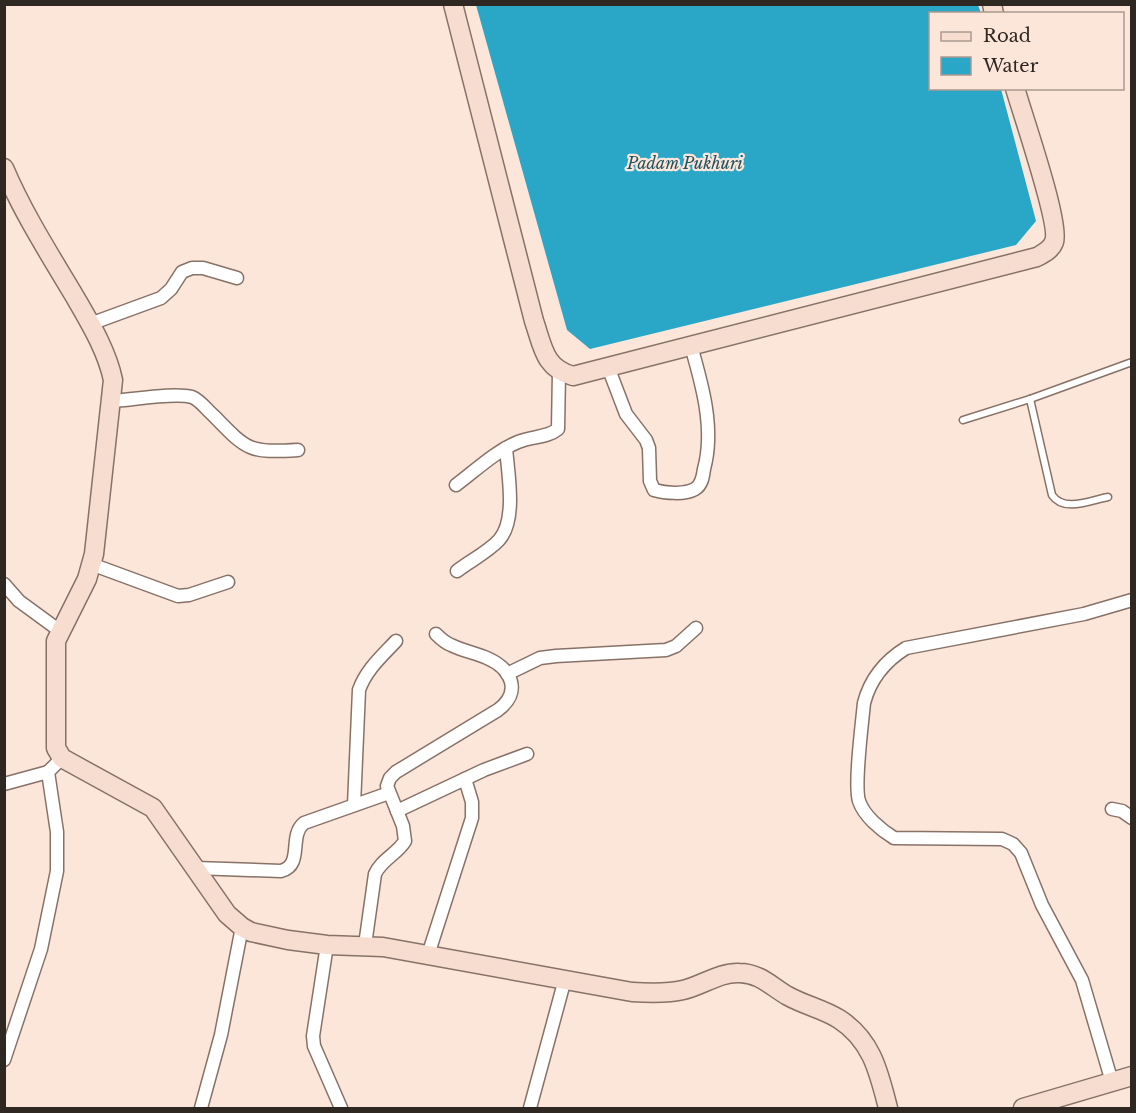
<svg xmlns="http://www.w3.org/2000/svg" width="1136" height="1113" viewBox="0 0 1136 1113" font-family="'Libre Baskerville',serif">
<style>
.water{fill:#2aa7c6}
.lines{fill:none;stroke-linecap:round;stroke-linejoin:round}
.lane-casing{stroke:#877268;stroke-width:9}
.street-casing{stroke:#877268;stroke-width:15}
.secondary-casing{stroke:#877268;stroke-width:21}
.lane{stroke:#fff;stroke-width:6}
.street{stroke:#fff;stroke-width:12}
.secondary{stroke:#f6ddcf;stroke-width:18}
.labels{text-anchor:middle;stroke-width:4.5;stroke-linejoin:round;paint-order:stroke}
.water-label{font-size:16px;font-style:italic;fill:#225260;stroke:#fce5d9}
</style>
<rect width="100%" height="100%" fill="#fce5d9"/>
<!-- water -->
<path class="water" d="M476,5H978L981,13L930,14V88L1001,89L1036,221L1016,245L590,349L567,330Z"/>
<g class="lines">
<defs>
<g id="lane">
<path d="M1030,399L1052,495C1064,513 1091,500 1108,497"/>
<path d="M963,420L1030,399L1132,362"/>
</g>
<g id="street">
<path d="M90,324L161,298L171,289L182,272L192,268H203L237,278"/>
<path d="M608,367L626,414L646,440L649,448L650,481L654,490C664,493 685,495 695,489C702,485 703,476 704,469C715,429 702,384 691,346"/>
<path d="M112,401C132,400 174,392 192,397C200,400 207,410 213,415C247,450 248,453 298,450"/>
<path d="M456,485C476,470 496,451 518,442C532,436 547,438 558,429L559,372"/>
<path d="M91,564L178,596L189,595L228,582"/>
<path d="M457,571C470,561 488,552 499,540C517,520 508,474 506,448"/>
<path d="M4,584L19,601L60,631"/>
<path d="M507,674L540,658L556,656L666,650L676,646L696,628"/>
<path d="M4,784L48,772"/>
<path d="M354,805L359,690C366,670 381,657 396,641"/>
<path d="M1112,809L1122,811L1132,818"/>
<path d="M397,811L484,770L527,754"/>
<path d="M195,868L281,871C304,865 288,836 304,823L389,793"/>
<path d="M327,945L313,1036L314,1046L341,1108"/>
<path d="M365,945L375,874C381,860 397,854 405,841L403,826L387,786L390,778L396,772L498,710C522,692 512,669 487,658C476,653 463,651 451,645C445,643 440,638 436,634"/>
<path d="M428,955L472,818V802L465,779"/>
<path d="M4,1060L41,949L57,871V832L48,772L62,758"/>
<path d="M1112,1082L1082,980L1042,905L1021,853L1013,844L1002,839L894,838C881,830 864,816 859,801C854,785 862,724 864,703C870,680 885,661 906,648L1084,614L1132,600"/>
<path d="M201,1108L221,1035L242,927"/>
<path d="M530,1108L565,979"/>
</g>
<g id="secondary">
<path d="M453,4L534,321C543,347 544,368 573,376L1037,257C1044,253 1051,250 1054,242C1061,225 1022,113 1015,88"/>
<path d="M992,4L994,14"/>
<path d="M4,168C23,213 50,255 75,297C90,323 107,351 113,380L94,554L87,579L56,641V748L62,758L153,808L227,914L242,927L251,932L288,940L327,945L383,947L632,992C648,993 667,994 683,990C701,986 720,972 739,973C760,973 772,987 788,996C804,1005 823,1009 839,1019C872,1040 879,1073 888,1108"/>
<path d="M1023,1108L1132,1076"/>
</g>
</defs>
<!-- lane casing -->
<use href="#lane" class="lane-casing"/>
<!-- street casing -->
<use href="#street" class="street-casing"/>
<!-- secondary casing -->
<use href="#secondary" class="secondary-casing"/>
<!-- lane -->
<use href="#lane" class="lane"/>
<!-- street -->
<use href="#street" class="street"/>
<!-- secondary -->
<use href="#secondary" class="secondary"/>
</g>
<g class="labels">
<!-- water labels -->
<g class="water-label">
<text x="685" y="169">Padam Pukhuri</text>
</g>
</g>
<!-- border -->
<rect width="1136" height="1113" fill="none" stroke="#2f2722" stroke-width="12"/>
<!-- legend -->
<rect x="929" y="12" width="195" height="78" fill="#fce5d9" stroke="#aa9990" stroke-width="1.5"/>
<rect x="941" y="32" width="30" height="9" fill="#f6ddcf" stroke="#aa9990" stroke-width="1.5"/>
<text x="983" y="42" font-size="18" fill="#2f2722">Road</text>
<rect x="941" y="57" width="30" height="18" fill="#2aa7c6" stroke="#aa9990" stroke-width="1.5"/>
<text x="983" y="72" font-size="18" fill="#2f2722">Water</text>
</svg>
